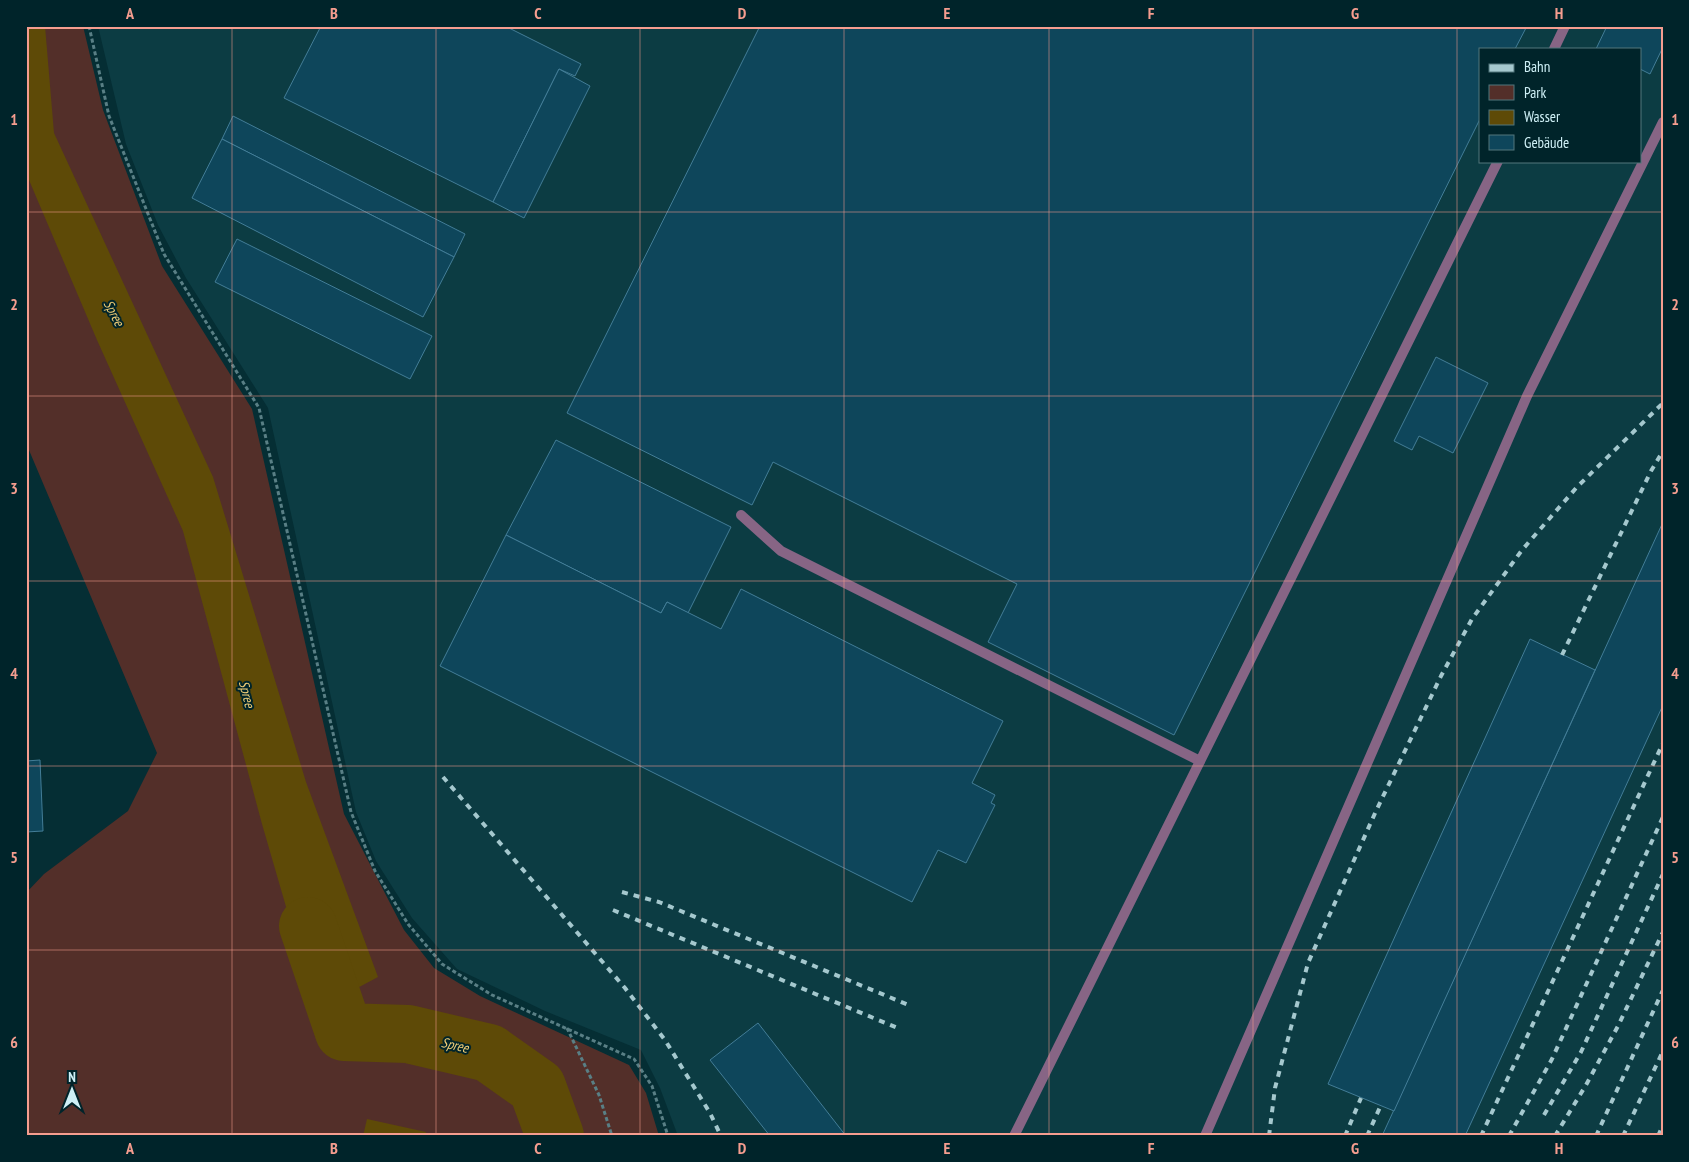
<svg xmlns="http://www.w3.org/2000/svg" width="1689" height="1162" viewBox="0 0 1689 1162" font-family="'PT Sans Narrow',sans-serif">
<style>
.built{fill:#0c3c43;fill-rule:evenodd}
.green{fill:#532f29}
.water{fill:#5e4a07}
.lines{fill:none;stroke-linecap:round;stroke-linejoin:round}
.river{stroke:#5e4a07;stroke-width:58}
.building{fill:#0e465b;stroke:#437d97}
.path{stroke:#597f85;stroke-width:3;stroke-dasharray:4 2.5;stroke-linecap:butt}
.lane{stroke:#876585;stroke-width:10}
.rail{stroke:#a5c8ce;stroke-width:4;stroke-dasharray:6 6;stroke-linecap:butt}
.grid{fill:none;stroke:#f59d8f;stroke-width:1;stroke-opacity:0.55}
.labels{text-anchor:middle;stroke-width:4;stroke-linejoin:round;paint-order:stroke}
.water-label{font-size:14px;font-style:italic;fill:#eecd77;stroke:#00242a}
.neatline{fill:none;stroke:#f59d8f;stroke-width:2}
.grid-label{font-size:16px;text-anchor:middle;font-weight:bold;fill:#f59d8f}
</style>
<rect width="100%" height="100%" fill="#052e34"/>
<!-- built -->
<path class="built" d="M98,26H1663V1136H678L660,1088L641,1050L545,1011L457,969L412,918L376,861L356,812L268,408L186,278L158,225L126,144ZM1480,49H1640V161H1480Z"/>
<!-- green -->
<path class="green" d="M26,26H83L103,110L162,266L252,409L344,814L404,930L434,968L480,996L629,1065L646,1093L659,1136H26V893L44,874L128,811L157,753L26,443Z"/>
<!-- water -->
<g class="water">
<path d="M26,26H45L54,133L213,477L306,782L378,977L316,1010L262,824L183,531L97,340L26,173Z"/>
<path d="M367,1119L426,1132L425,1136H363Z"/>
</g>
<g class="lines">
<!-- river -->
<path class="river" d="M308,926L344,1032L408,1034L489,1053L537,1087L555,1136"/>
</g>
<!-- building -->
<g class="building">
<path d="M321,26H505L581,64L575,76L559,69L493,202L284,98Z"/>
<path d="M760,26H1527L1515,49H1480V119L1174,735L988,642L1017,584L773,462L752,505L567,413Z"/>
<path d="M1607,26H1663V47L1650,74L1640,69V49H1596Z"/>
<path d="M559,69L590,86L524,218L493,202Z"/>
<path d="M233,116L465,234L454,257L222,139Z"/>
<path d="M222,139L454,257L423,317L192,198Z"/>
<path d="M237,239L432,336L410,379L215,282Z"/>
<path d="M1436,357L1488,383L1453,453L1419,436L1412,450L1394,441Z"/>
<path d="M556,440L731,527L688,613L667,602L661,613L506,535Z"/>
<path d="M1663,522V705L1465,1136H1382Z"/>
<path d="M506,535L661,613L667,602L721,629L741,589L1003,721L972,783L995,795L991,803L995,805L966,863L938,850L912,902L440,666Z"/>
<path d="M1530,639L1595,670L1394,1111L1328,1084Z"/>
<path d="M40,760L43,831L26,832V761Z"/>
<path d="M758,1023L846,1136H770L710,1060Z"/>
</g>
<g class="lines">
<!-- path -->
<g class="path">
<path d="M89,26L109,116L164,254L259,408L351,812L375,871L408,924L442,964L492,995L634,1059L652,1086L668,1136"/>
<path d="M567,1028L599,1095L612,1136"/>
</g>
<!-- lane -->
<g class="lane">
<path d="M1554,49L1565,26"/>
<path d="M741,515L781,551L1200,761"/>
<path d="M1014,1136L1498,161"/>
<path d="M1205,1136L1527,396L1663,122"/>
</g>
<!-- rail -->
<g class="rail">
<path d="M1562,655L1651,471L1663,451"/>
<path d="M443,777L625,988L665,1040L710,1113L721,1136"/>
<path d="M622,892L659,902L911,1006"/>
<path d="M613,910L900,1029"/>
<path d="M1544,1115L1581,1052L1663,874"/>
<path d="M1269,1136L1275,1088L1308,963L1376,811L1441,676L1472,619L1522,550L1577,487L1663,403"/>
<path d="M1345,1136L1361,1098"/>
<path d="M1367,1136L1381,1105"/>
<path d="M1481,1136L1663,743"/>
<path d="M1509,1136L1552,1059L1663,817"/>
<path d="M1555,1136L1586,1085L1618,1026L1663,932"/>
<path d="M1596,1136L1663,990"/>
<path d="M1623,1136L1663,1051"/>
<path d="M1658,1136L1663,1125"/>
</g>
</g>
<!-- grid -->
<path class="grid" d="M232,26V1136M436,26V1136M640,26V1136M844,26V1136M1049,26V1136M1253,26V1136M1457,26V1136M26,212H1663M26,396H1663M26,581H1663M26,766H1663M26,950H1663"/>
<g class="labels">
<!-- water labels -->
<g class="water-label">
<text transform="translate(114 313) rotate(62)" y="5">Spree</text>
<text transform="translate(247 694) rotate(76)" y="5">Spree</text>
<text transform="translate(455 1045) rotate(13)" y="5">Spree</text>
</g>
</g>
<!-- border -->
<rect width="1689" height="1162" fill="none" stroke="#00242a" stroke-width="55"/>
<!-- legend -->
<rect x="1479" y="48" width="162" height="115" fill="#00242a" stroke="#52767c"/>
<rect x="1489" y="64" width="25" height="8" fill="#a5c8ce" stroke="#52767c"/>
<text x="1524" y="72" font-size="15" fill="#cef0f6">Bahn</text>
<rect x="1489" y="85" width="25" height="15" fill="#532f29" stroke="#52767c"/>
<text x="1524" y="98" font-size="15" fill="#cef0f6">Park</text>
<rect x="1489" y="110" width="25" height="15" fill="#5e4a07" stroke="#52767c"/>
<text x="1524" y="122" font-size="15" fill="#cef0f6">Wasser</text>
<rect x="1489" y="135" width="25" height="15" fill="#0e465b" stroke="#52767c"/>
<text x="1524" y="148" font-size="15" fill="#cef0f6">Gebäude</text>
<!-- north arrow -->
<g transform="translate(72 1090)" stroke="#00242a" stroke-width="4" paint-order="stroke">
<path d="M0-4L9 19L0 12L-9 19Z" fill="#cef0f6"/>
<text y="-8" font-size="14" font-weight="bold" text-anchor="middle" fill="#cef0f6">N</text>
</g>
<rect x="28" y="28" width="1634" height="1106" class="neatline"/>
<g class="grid-label">
<text x="130" y="19">A</text>
<text x="334" y="19">B</text>
<text x="538" y="19">C</text>
<text x="742" y="19">D</text>
<text x="947" y="19">E</text>
<text x="1151" y="19">F</text>
<text x="1355" y="19">G</text>
<text x="1559" y="19">H</text>
<text x="14" y="125">1</text>
<text x="1675" y="125">1</text>
<text x="14" y="310">2</text>
<text x="1675" y="310">2</text>
<text x="14" y="494">3</text>
<text x="1675" y="494">3</text>
<text x="14" y="679">4</text>
<text x="1675" y="679">4</text>
<text x="14" y="863">5</text>
<text x="1675" y="863">5</text>
<text x="14" y="1048">6</text>
<text x="1675" y="1048">6</text>
<text x="130" y="1154">A</text>
<text x="334" y="1154">B</text>
<text x="538" y="1154">C</text>
<text x="742" y="1154">D</text>
<text x="947" y="1154">E</text>
<text x="1151" y="1154">F</text>
<text x="1355" y="1154">G</text>
<text x="1559" y="1154">H</text>
</g>
</svg>
